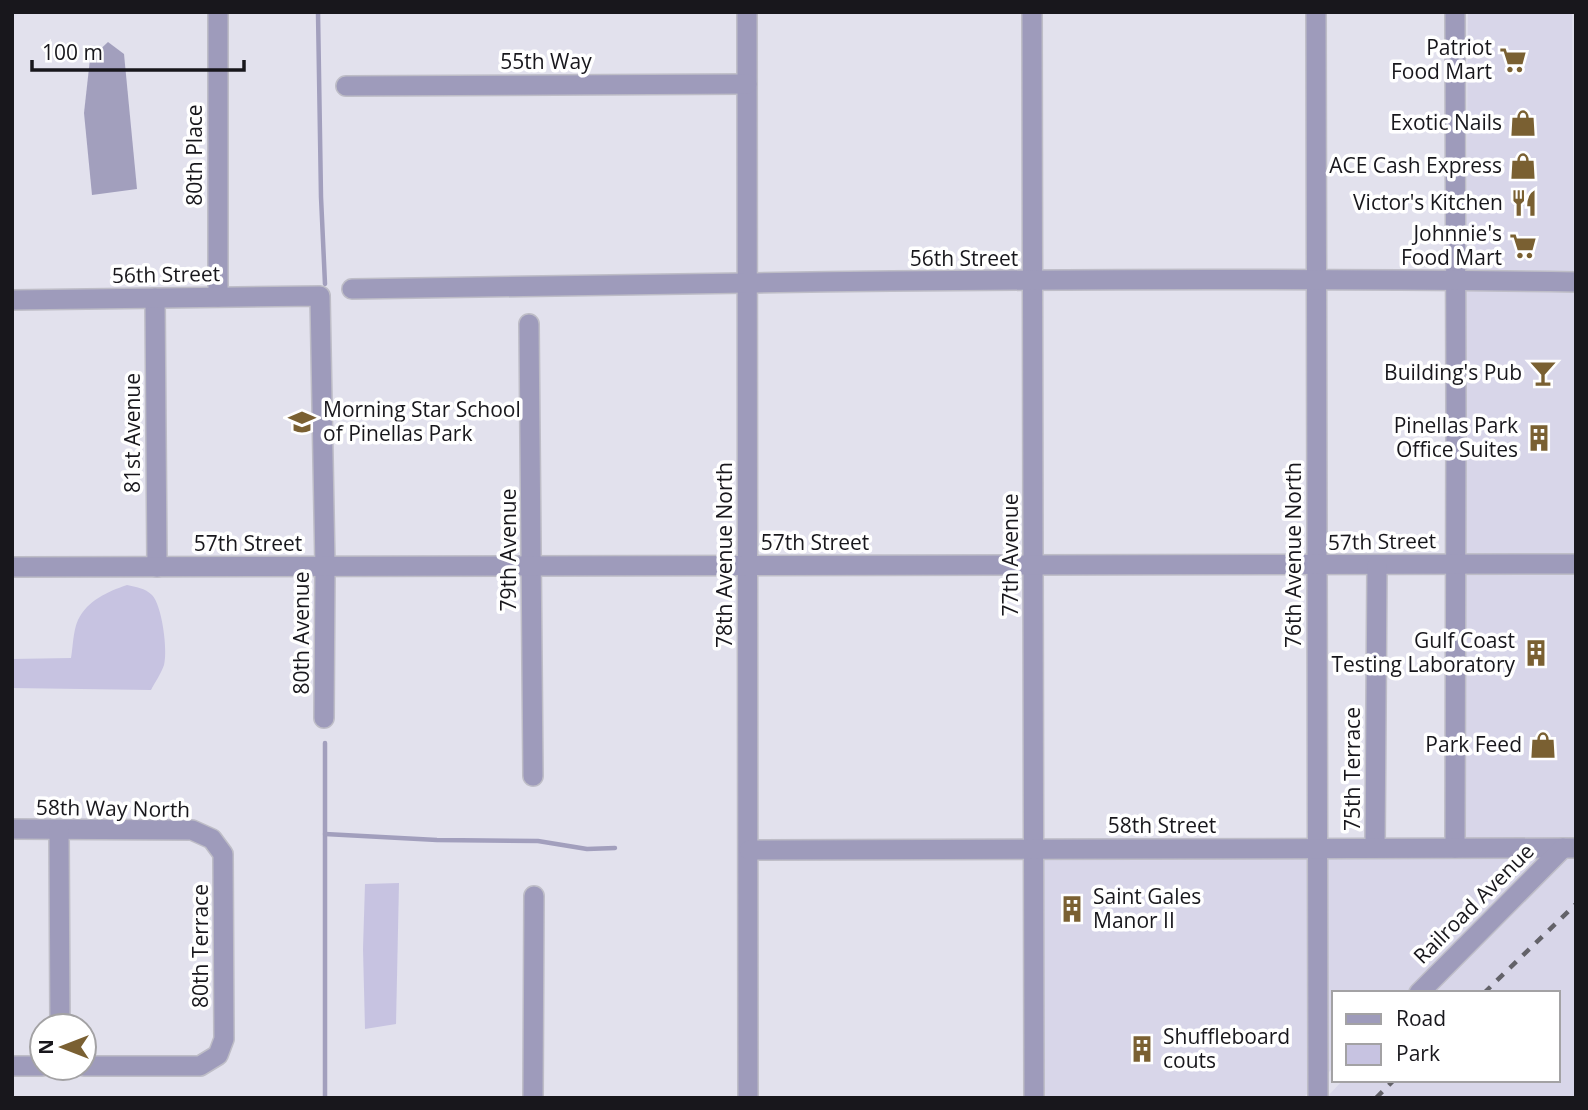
<svg xmlns="http://www.w3.org/2000/svg" width="1588" height="1110" viewBox="0 0 1588 1110" font-family="'Open Sans',sans-serif">
<style>
.built{fill:#d8d6e9}
.green{fill:#c7c3e1}
.water{fill:#a29fbd}
.lines{fill:none;stroke-linecap:round;stroke-linejoin:round}
.stream{stroke:#a29fbd;stroke-width:4.5}
.minor-casing{stroke:#bebdc7;stroke-width:22}
.minor{stroke:#9e9bbb;stroke-width:19}
.rail{stroke:#636269;stroke-width:4.5;stroke-dasharray:9 9;stroke-linecap:butt}
.labels{text-anchor:middle;stroke-width:7;stroke-linejoin:round;paint-order:stroke}
.poi-label{font-size:21px;fill:#18171c;stroke:#fff;text-anchor:end}
.street-label{font-size:21px;fill:#18171c;stroke:#fff}
</style>
<rect width="100%" height="100%" fill="#e2e1ed"/>
<!-- built -->
<g class="built">
<path d="M1468,12H1572L1574,275L1466,273Z"/>
<path d="M1466,287L1574,289L1576,557H1465Z"/>
<path d="M1465,572H1576V840L1566,841L1562,838L1559,841L1463,840Z"/>
<path d="M1545,855L1408,993H1334V1067L1326,1075V856Z"/>
<path d="M1566,855H1576V942L1574,945L1576,947V1025L1574,1026L1576,1029V1098H1326L1343,1080H1558V993H1430Z"/>
<path d="M1309,856L1310,1091L1303,1098H1043L1042,857Z"/>
</g>
<!-- green -->
<g class="green">
<path d="M127,585C136,587 145,588 152,595C162,605 168,651 164,665C161,674 155,682 151,690L12,688V659L71,658C73,647 73,631 78,620C88,600 107,592 127,585Z"/>
<path d="M399,883L396,1024L365,1029L363,949L365,884Z"/>
</g>
<!-- water -->
<path class="water" d="M108,42L124,54L137,189L92,195L84,113L90,59Z"/>
<g class="lines">
<!-- stream -->
<g class="stream">
<path d="M318,12L321,197L325,284"/>
<path d="M325,743V1098"/>
<path d="M325,834L437,840L538,841L587,849L615,848"/>
</g>
<defs>
<g id="minor">
<path d="M218,12V297"/>
<path d="M747,12L748,1098"/>
<path d="M1032,12L1034,1098"/>
<path d="M1316,12L1318,1098"/>
<path d="M1455,12L1456,415L1455,848"/>
<path d="M346,86L747,84"/>
<path d="M352,289C483,288 614,285 746,283C1022,279 1299,278 1576,282"/>
<path d="M155,298L157,567"/>
<path d="M12,300L320,296L325,567L324,718"/>
<path d="M529,324L533,776"/>
<path d="M12,567L1576,564"/>
<path d="M12,829L192,830L212,839L223,854L224,1039L218,1055L200,1066H84"/>
<path d="M59,830L60,1026"/>
<path d="M1375,848L1377,565"/>
<path d="M749,850L1576,848"/>
<path d="M1419,993L1563,848"/>
<path d="M12,1066H42"/>
<path d="M533,1098L534,896"/>
</g>
</defs>
<!-- minor casing -->
<use href="#minor" class="minor-casing"/>
<!-- minor -->
<use href="#minor" class="minor"/>
<!-- rail -->
<g class="rail">
<path d="M1484,993L1576,904"/>
<path d="M1376,1098L1394,1080"/>
</g>
</g>
<!-- icons -->
<defs>
<symbol id="supermarket-bare" viewBox="-9 -9 18 18"><path d="M-6-5.5h2.5l.6 2H6L4.5 2H-2.5L-4.4-4H-6ZM-1.5 3.2a1.3 1.3 0 1 0 .1 0ZM3 3.2a1.3 1.3 0 1 0 .1 0Z" fill="#7a6032" stroke="#fff" stroke-width="2.5" paint-order="stroke"/></symbol>
<symbol id="shop-bare" viewBox="-9 -9 18 18"><path d="M-5-2.5h2.3a2.7 3.5 0 0 1 5.4 0H5L5.5 6h-11ZM-1.5-2.5h3a1.5 2.3 0 0 0-3 0Z" fill="#7a6032" stroke="#fff" stroke-width="2.5" paint-order="stroke"/></symbol>
<symbol id="restaurant-bare" viewBox="-9 -9 18 18"><path d="M-5-6h1v4h1v-4h1v4h1v-4h1v5L-1.5 .5V6h-2V.5L-5-1ZM5-6V6H3V1.5H1.5Q1.5-4 5-6Z" fill="#7a6032" stroke="#fff" stroke-width="2.5" paint-order="stroke"/></symbol>
<symbol id="bar-bare" viewBox="-9 -9 18 18"><path d="M-6-5H6L.8 .8V4.5H3.5V6h-7V4.5H-.8V.8Z" fill="#7a6032" stroke="#fff" stroke-width="2.5" paint-order="stroke"/></symbol>
<symbol id="school-bare" viewBox="-9 -9 18 18"><path d="M0-5L7-2L0 1L-7-2ZM-4 1L0 2.5L4 1V4Q0 6-4 4Z" fill="#7a6032" stroke="#fff" stroke-width="2.5" paint-order="stroke"/></symbol>
<symbol id="building-bare" viewBox="-9 -9 18 18"><path d="M-4-6H4V6H1V3H-1V6H-4ZM-2.5-4.3h1.7v1.8h-1.7ZM.8-4.3h1.7v1.8H.8ZM-2.5-1h1.7V.8h-1.7ZM.8-1h1.7V.8H.8Z" fill="#7a6032" stroke="#fff" stroke-width="2.5" paint-order="stroke"/></symbol>
</defs>
<g fill-rule="evenodd">
<use href="#supermarket-bare" x="1494" y="41" width="38" height="38"/>
<use href="#shop-bare" x="1504" y="104" width="38" height="38"/>
<use href="#shop-bare" x="1504" y="147" width="38" height="38"/>
<use href="#restaurant-bare" x="1505" y="184" width="38" height="38"/>
<use href="#supermarket-bare" x="1504" y="227" width="38" height="38"/>
<use href="#bar-bare" x="1524" y="354" width="38" height="38"/>
<use href="#school-bare" x="283" y="403" width="38" height="38"/>
<use href="#building-bare" x="1520" y="419" width="38" height="38"/>
<use href="#building-bare" x="1517" y="634" width="38" height="38"/>
<use href="#shop-bare" x="1524" y="726" width="38" height="38"/>
<use href="#building-bare" x="1053" y="890" width="38" height="38"/>
<use href="#building-bare" x="1123" y="1030" width="38" height="38"/>
</g>
<g class="labels">
<!-- poi labels -->
<g class="poi-label">
<text x="1492" y="55">Patriot<tspan x="1492" dy="24">Food Mart</tspan></text>
<text x="1502" y="130">Exotic Nails</text>
<text x="1502" y="173">ACE Cash Express</text>
<text x="1503" y="210">Victor's Kitchen</text>
<text x="1502" y="241">Johnnie's<tspan x="1502" dy="24">Food Mart</tspan></text>
<text x="1522" y="380">Building's Pub</text>
<text x="323" y="417" text-anchor="start">Morning Star School<tspan x="323" dy="24">of Pinellas Park</tspan></text>
<text x="1518" y="433">Pinellas Park<tspan x="1518" dy="24">Office Suites</tspan></text>
<text x="1515" y="648">Gulf Coast<tspan x="1515" dy="24">Testing Laboratory</tspan></text>
<text x="1522" y="752">Park Feed</text>
<text x="1093" y="904" text-anchor="start">Saint Gales<tspan x="1093" dy="24">Manor II</tspan></text>
<text x="1163" y="1044" text-anchor="start">Shuffleboard<tspan x="1163" dy="24">couts</tspan></text>
</g>
<!-- street labels -->
<g class="street-label">
<text x="546" y="69">55th Way</text>
<text transform="translate(195 155) rotate(-90)" y="7">80th Place</text>
<text x="964" y="266">56th Street</text>
<text transform="translate(166 275) rotate(-1)" y="7">56th Street</text>
<text transform="translate(133 433) rotate(-90)" y="7">81st Avenue</text>
<text transform="translate(1382 542) rotate(-1)" y="7">57th Street</text>
<text x="815" y="550">57th Street</text>
<text x="248" y="551">57th Street</text>
<text transform="translate(509 550) rotate(-90)" y="7">79th Avenue</text>
<text transform="translate(725 555) rotate(-90)" y="7">78th Avenue North</text>
<text transform="translate(1011 555) rotate(-90)" y="7">77th Avenue</text>
<text transform="translate(1294 555) rotate(-90)" y="7">76th Avenue North</text>
<text transform="translate(302 633) rotate(-90)" y="7">80th Avenue</text>
<text transform="translate(1353 769) rotate(-90)" y="7">75th Terrace</text>
<text transform="translate(113 809) rotate(1)" y="7">58th Way North</text>
<text x="1162" y="833">58th Street</text>
<text transform="translate(1474 904) rotate(-45)" y="7">Railroad Avenue</text>
<text transform="translate(201 946) rotate(-90)" y="7">80th Terrace</text>
</g>
</g>
<!-- border -->
<rect width="1588" height="1110" fill="none" stroke="#18171c" stroke-width="28"/>
<!-- legend -->
<rect x="1332" y="991" width="228" height="91" fill="#ffffff" stroke="#a3a2a4" stroke-width="2"/>
<rect x="1346" y="1014" width="35" height="10" fill="#9e9bbb" stroke="#a3a2a4" stroke-width="2"/>
<text x="1396" y="1026" font-size="21" fill="#18171c">Road</text>
<rect x="1346" y="1044" width="35" height="21" fill="#c7c3e1" stroke="#a3a2a4" stroke-width="2"/>
<text x="1396" y="1061" font-size="21" fill="#18171c">Park</text>
<!-- north arrow -->
<g transform="translate(63 1047) rotate(270)"><circle r="33" fill="#ffffff" stroke="#a3a2a4" stroke-width="2"/>
<path d="M0-5L12 26L0 18L-12 26Z" fill="#7a6032"/>
<text y="-10" font-size="19" font-weight="bold" text-anchor="middle" fill="#18171c">N</text>
</g>
<!-- scale -->
<path d="M32 60v10h212v-10" fill="none" stroke="#18171c" stroke-width="3.5"/>
<text x="42" y="60" font-size="21" fill="#18171c" stroke="#ffffff" stroke-width="5" paint-order="stroke">100 m</text>
</svg>
